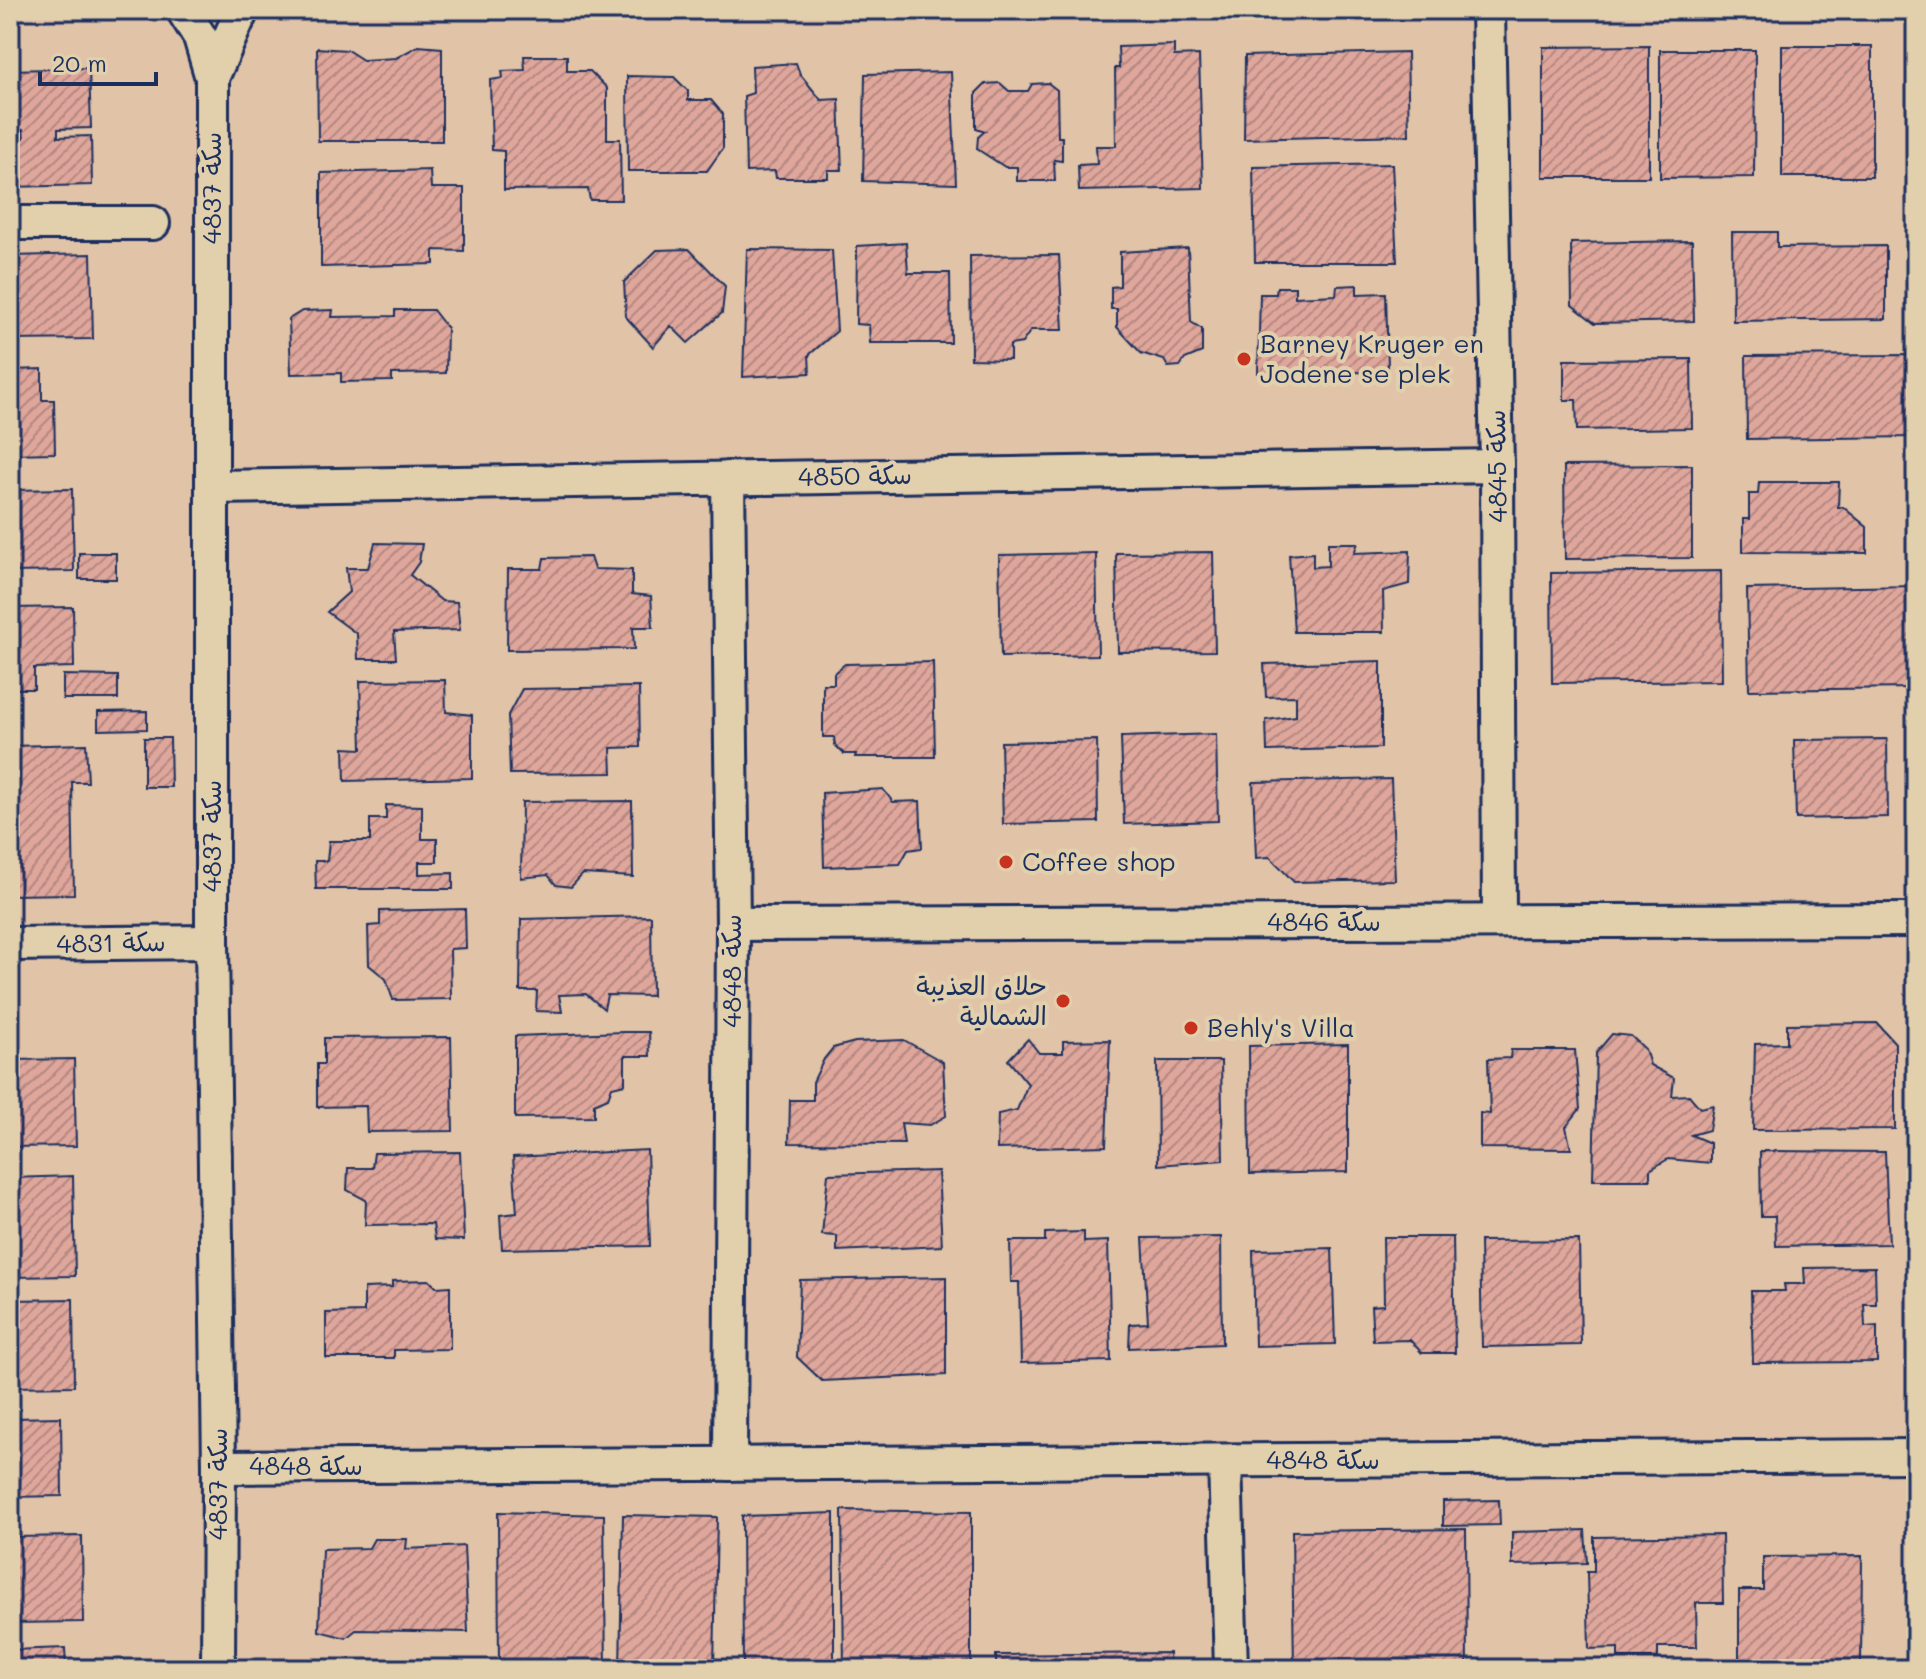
<svg xmlns="http://www.w3.org/2000/svg" width="1926" height="1679" viewBox="0 0 1926 1679" font-family="Mali,'Playpen Sans Arabic',sans-serif">
<style>
.building{fill:url(#building-hatch);stroke:#1b2f5e;stroke-width:2}
.lines{fill:none;stroke-linecap:round;stroke-linejoin:round}
.street-casing{stroke:#1b2f5e;stroke-width:38}
.street{stroke:#e2d0ad;stroke-width:32}
.poi-dot{fill:#c8321e;stroke:#e2d0ad;stroke-width:3}
.labels{text-anchor:middle;stroke-width:8;stroke-linejoin:round;paint-order:stroke}
.street-label{font-size:26px;fill:#1b2f5e;stroke:#e2d0ad}
.poi-label{font-size:26px;fill:#1b2f5e;stroke:#e2d0ad;text-anchor:start}
</style>
<defs>
<pattern id="building-hatch" width="6" height="6" patternUnits="userSpaceOnUse" patternTransform="scale(2)"><rect width="6" height="6" fill="#dfa69b"/><path d="M-1 1l2-2M0 6l6-6M5 7l2-2" fill="none" stroke="#b48882"/></pattern>
</defs>
<rect width="100%" height="100%" fill="#e1c3a8"/>
<filter id="ink" filterUnits="userSpaceOnUse"><feTurbulence type="fractalNoise" baseFrequency=".0125" numOctaves="2"/><feDisplacementMap in="SourceGraphic" scale="16" xChannelSelector="R" yChannelSelector="G"/><feConvolveMatrix kernelMatrix="1 2 1 2 8 2 1 2 1" color-interpolation-filters="sRGB"/></filter>
<g filter="url(#ink)">
<!-- building -->
<g class="building">
<path d="M1174,45V56L1199,55L1203,188L1079,191L1078,165L1097,164L1096,146H1116L1115,68H1119L1118,47Z"/>
<path d="M418,46L442,48V141H318L317,48L347,50L363,60L396,58Z"/>
<path d="M1649,46V177H1543V47Z"/>
<rect x="1782" y="46" width="90" height="131"/>
<path d="M1660,50H1755L1754,177L1660,178Z"/>
<path d="M1407,52L1409,135L1244,139L1245,56Z"/>
<path d="M524,56H567V71H590L607,88V139H620L621,200H590L588,189L504,190V151L492,150L490,80L503,78L502,71L525,70Z"/>
<path d="M796,63L800,74L821,100L839,99L842,170H828V178H776L775,171L746,172L744,96L753,93L752,66Z"/>
<path d="M89,68L91,128L58,129V137L91,136L92,185L10,187V138H24L23,130H10V70Z"/>
<path d="M951,72L956,184L863,181L865,74Z"/>
<path d="M627,76L674,77L688,91V100H711L723,114V148L707,171H628Z"/>
<path d="M1000,83L1009,91H1028L1032,84L1048,83L1057,90L1058,137H1062V161L1054,160L1055,181H1017V167H1005L977,149L978,137L985,131L976,128V93L985,84Z"/>
<path d="M1392,164L1397,262H1255L1253,167Z"/>
<path d="M430,170L431,188H464V251L434,250V264L321,267V173Z"/>
<path d="M1732,232H1777V247L1886,246V319L1733,321Z"/>
<path d="M1692,241L1694,321L1595,323L1572,305L1571,243Z"/>
<path d="M906,243L908,273H950L951,343H870L869,325L856,324L857,246Z"/>
<path d="M1188,248L1191,322L1202,329V352L1185,359L1180,366L1168,367L1164,360L1141,353L1117,327V309H1111V287L1120,286V252Z"/>
<path d="M689,249L725,286L722,313L688,343L671,326L653,347L626,317L624,282L657,250Z"/>
<path d="M747,249L832,250L837,331L809,355L810,373L743,377Z"/>
<path d="M91,254L93,339L10,340V256Z"/>
<path d="M1059,255L1063,330H1031L1022,343L1010,345V360L971,359L970,256Z"/>
<path d="M1357,285V294L1386,293L1388,367L1380,372L1258,373L1260,294H1276L1277,287H1295V297L1336,295L1337,286Z"/>
<path d="M333,310L332,317L395,316V310H433L447,328L446,373L392,374V381L341,382V373L291,374L289,319L302,311Z"/>
<path d="M1916,355V437L1747,439L1746,356Z"/>
<path d="M1691,359L1692,428L1577,430L1576,400H1564V360Z"/>
<path d="M42,369V400H54L55,453L10,454V370Z"/>
<path d="M1692,465V558L1565,559L1564,466Z"/>
<path d="M1759,482H1839L1838,507H1843L1867,527V553L1743,552V519H1749V494H1758Z"/>
<path d="M72,489L74,571L10,572V490Z"/>
<path d="M375,543L422,544L419,562L410,575L442,601L457,602L460,630L394,632L396,659H358L357,634L327,612L349,592L346,568H368Z"/>
<path d="M1328,543H1358L1354,553L1410,551L1409,584L1383,591L1384,632H1294L1289,555L1313,553V567L1328,566Z"/>
<path d="M1213,552L1215,651L1118,652L1116,553Z"/>
<rect x="79" y="553" width="37" height="26"/>
<path d="M1096,553L1098,655L1001,657L999,555Z"/>
<path d="M590,557L594,569L632,570V594L651,596L653,627H633L634,649L507,650L508,569H542L544,558Z"/>
<path d="M1721,571L1722,681L1552,683L1551,573Z"/>
<path d="M1916,586V688L1749,690L1747,589Z"/>
<path d="M73,607L74,667L34,668V689H10V608Z"/>
<path d="M1381,661V748L1267,751L1266,720L1296,716V696L1266,697L1264,664Z"/>
<path d="M933,662L935,757H855L856,754H844L835,745L834,737H823V684H834V673L845,664Z"/>
<path d="M63,675L118,676V699H63Z"/>
<path d="M445,680L446,712L472,715V778L345,781L344,748L362,749L360,681Z"/>
<path d="M639,687L640,747L611,748L612,773L510,774L508,715L522,689Z"/>
<path d="M147,711V729L98,730V712Z"/>
<path d="M1216,734L1218,821L1124,824L1121,737Z"/>
<path d="M144,738H170L171,787H144Z"/>
<path d="M1887,739L1888,817L1796,819L1794,740Z"/>
<path d="M1097,740L1098,822L1003,824L1001,742Z"/>
<path d="M86,744L88,782H72L74,894L10,895V746Z"/>
<path d="M1391,779L1395,880L1294,882L1270,857L1256,858L1253,782Z"/>
<path d="M883,789L893,802L920,801L922,848L908,850L900,864L824,867L822,793Z"/>
<path d="M632,801L633,877L583,874L571,887L556,885L548,875L521,878L522,802Z"/>
<path d="M386,805L422,806V839H437V862H419V874L453,873V889H316L315,861H327L329,841H370V819H386Z"/>
<path d="M465,909L466,948L450,949L451,999L393,1000L386,979L369,965L368,926L380,925V911Z"/>
<path d="M651,916L652,996L607,995L604,1009L586,994L559,995L562,1012L536,1011L537,991H520L521,919Z"/>
<path d="M1877,1023L1895,1043V1129L1753,1130L1755,1044L1787,1043V1024Z"/>
<path d="M623,1032H649L650,1056H625V1084L612,1087L608,1098L594,1104V1117L515,1118V1036Z"/>
<path d="M1612,1034L1631,1036L1645,1049L1650,1065L1674,1078L1672,1096L1689,1095L1700,1108L1713,1105L1709,1130L1691,1135L1710,1143V1163L1668,1159L1650,1170V1180H1593L1596,1053Z"/>
<path d="M451,1037L453,1131L367,1132L366,1106L317,1107V1064H324V1038Z"/>
<path d="M1028,1039L1039,1053H1063V1041L1110,1040L1106,1146L997,1149L998,1114L1017,1110L1028,1084L1008,1060Z"/>
<path d="M904,1040L943,1062L946,1116L930,1125L901,1123L904,1144L789,1143L790,1100H813V1082L824,1059L833,1048L855,1042Z"/>
<path d="M1348,1044V1172L1250,1174L1249,1046Z"/>
<path d="M1511,1050H1575L1580,1109L1566,1127L1571,1149L1480,1148V1113L1490,1114L1488,1059L1510,1058Z"/>
<path d="M74,1059L76,1146L10,1147V1060Z"/>
<path d="M1157,1061H1221L1223,1160L1158,1165Z"/>
<path d="M647,1150L650,1246L502,1249L500,1215L517,1213L513,1157Z"/>
<path d="M1760,1151L1885,1152L1889,1244L1776,1246L1775,1216H1761Z"/>
<path d="M460,1152L464,1240L435,1239L433,1224L365,1225L366,1200L347,1190L348,1168H372L374,1153Z"/>
<path d="M938,1171L942,1246L837,1251V1236L822,1235L828,1174Z"/>
<path d="M73,1176L75,1276L10,1277V1178Z"/>
<path d="M1084,1232V1242L1108,1241L1111,1361L1021,1363L1019,1282H1011L1010,1241H1045V1233Z"/>
<path d="M1221,1237L1222,1344L1129,1348L1130,1324L1148,1323L1143,1238Z"/>
<path d="M1383,1237H1453L1455,1353H1422L1410,1340L1373,1341L1371,1306L1384,1305Z"/>
<path d="M1579,1240L1581,1345L1482,1347L1480,1241Z"/>
<path d="M1332,1248L1335,1344L1255,1346L1253,1250Z"/>
<path d="M1875,1267L1876,1304H1864L1865,1327L1877,1326V1362L1753,1363L1751,1291H1785L1784,1284H1805L1804,1268Z"/>
<path d="M946,1277V1375L822,1381L797,1357L800,1280Z"/>
<path d="M429,1280L436,1287L450,1286V1349L394,1350V1358H326V1313L364,1312V1288L392,1287V1281Z"/>
<path d="M73,1299L74,1386L10,1387V1300Z"/>
<path d="M61,1417L62,1496L10,1497V1418Z"/>
<path d="M1499,1500L1500,1525L1443,1526V1501Z"/>
<path d="M842,1510L971,1512V1669H844Z"/>
<path d="M498,1512L604,1515L606,1669H499Z"/>
<path d="M834,1513V1669H743L742,1516Z"/>
<path d="M623,1515L717,1517L714,1669H620Z"/>
<path d="M1466,1529L1467,1669H1294L1292,1531Z"/>
<path d="M1585,1530L1587,1563L1512,1565V1532Z"/>
<path d="M1722,1535L1723,1603H1696L1697,1647H1658V1658H1618V1648L1589,1649L1587,1572H1594V1537Z"/>
<path d="M82,1536L83,1622L10,1623V1537Z"/>
<path d="M374,1539H407L406,1549L464,1546L468,1632L356,1630L346,1638L319,1631L322,1549L369,1548Z"/>
<path d="M1862,1556L1861,1665L1788,1664V1669H1739V1590H1763V1557Z"/>
<path d="M65,1648L66,1667L68,1669H10V1650Z"/>
<path d="M1169,1653L1170,1669H996V1655Z"/>
<path d="M1912,1658L1916,1664V1669H1895Z"/>
</g>
<g class="lines">
<defs>
<g id="street">
<path d="M183,10L200,37L212,78"/>
<path d="M1488,10L1497,466L1499,921"/>
<path d="M10,223H153"/>
<path d="M728,478L733,924L730,1464"/>
<path d="M212,487L1497,466"/>
<path d="M733,924L1916,920"/>
<path d="M10,944L212,942"/>
<path d="M1225,1461L1231,1669"/>
<path d="M219,1467L1916,1456"/>
<path d="M218,1669L219,1467L212,942V78L242,10"/>
</g>
</defs>
<!-- street casing -->
<use href="#street" class="street-casing"/>
<!-- street -->
<use href="#street" class="street"/>
</g>
</g>
<!-- markers -->
<g class="poi-dot">
<circle cx="1244" cy="359" r="8"/>
<circle cx="1006" cy="862" r="8"/>
<circle cx="1063" cy="1001" r="8"/>
<circle cx="1191" cy="1028" r="8"/>
</g>
<g class="labels">
<!-- street labels -->
<g class="street-label">
<text transform="translate(212 188) rotate(-90)" y="9">سكة 4837</text>
<text transform="translate(1497 466) rotate(-91)" y="9">سكة 4845</text>
<text transform="translate(855 476) rotate(-1)" y="9">سكة 4850</text>
<text transform="translate(212 836) rotate(-90)" y="9">سكة 4837</text>
<text x="1324" y="931">سكة 4846</text>
<text transform="translate(111 943) rotate(-1)" y="9">سكة 4831</text>
<text transform="translate(732 971) rotate(-90)" y="9">سكة 4848</text>
<text x="1323" y="1469">سكة 4848</text>
<text x="306" y="1475">سكة 4848</text>
<text transform="translate(218 1484) rotate(-90)" y="9">سكة 4837</text>
</g>
<!-- poi labels -->
<g class="poi-label">
<text x="1260" y="353">Barney Kruger en<tspan x="1260" dy="30">Jodene se plek</tspan></text>
<text x="1022" y="871">Coffee shop</text>
<text x="1047" y="995" text-anchor="end">حلاق العذيبة<tspan x="1047" dy="30">الشمالية</tspan></text>
<text x="1207" y="1037">Behly's Villa</text>
</g>
</g>
<!-- margin -->
<rect width="1926" height="1679" fill="none" stroke="#e2d0ad" stroke-width="40"/>
<rect x="20" y="20" width="1886" height="1639" fill="none" stroke="#1b2f5e" stroke-width="3" filter="url(#ink)"/>
<!-- scale -->
<path d="M40 72v12h116v-12" fill="none" stroke="#1b2f5e" stroke-width="4"/>
<text x="52" y="72" font-size="24" fill="#1b2f5e" stroke="#e2d0ad" stroke-width="6" paint-order="stroke">20 m</text>
</svg>
